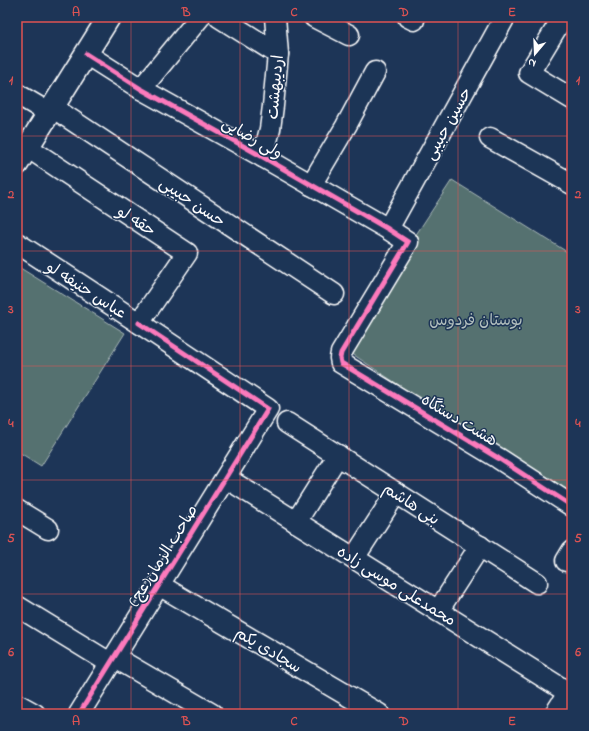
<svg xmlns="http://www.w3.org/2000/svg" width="589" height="731" viewBox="0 0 589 731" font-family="'Indie Flower','Playpen Sans Arabic',sans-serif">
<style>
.green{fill:#54716f;stroke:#aab8b7}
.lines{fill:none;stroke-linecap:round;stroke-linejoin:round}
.minor-casing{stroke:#fff;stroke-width:23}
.tertiary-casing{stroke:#fff;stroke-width:25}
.minor{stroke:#1d3557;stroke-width:20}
.tertiary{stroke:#1d3557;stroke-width:22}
.cycleway-casing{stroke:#1d3557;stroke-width:8}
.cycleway{stroke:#fd7abc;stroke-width:5}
.grid{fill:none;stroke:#de5353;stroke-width:1;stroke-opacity:0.55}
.labels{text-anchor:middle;stroke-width:3;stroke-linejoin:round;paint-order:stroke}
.street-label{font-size:16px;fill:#fff;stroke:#1d3557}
.park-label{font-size:16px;fill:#b2bfbe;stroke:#1d3557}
.neatline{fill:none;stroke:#de5353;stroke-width:1.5}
.grid-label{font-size:13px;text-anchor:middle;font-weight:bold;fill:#de5353}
</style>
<rect width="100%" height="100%" fill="#1d3557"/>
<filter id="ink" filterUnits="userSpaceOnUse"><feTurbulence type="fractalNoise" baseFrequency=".025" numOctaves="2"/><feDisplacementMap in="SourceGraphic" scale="8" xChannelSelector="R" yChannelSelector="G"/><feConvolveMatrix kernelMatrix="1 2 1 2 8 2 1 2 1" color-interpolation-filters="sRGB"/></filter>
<g filter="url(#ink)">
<!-- green -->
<g class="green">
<path d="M452,180L572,255V501L342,347Z"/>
<path d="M17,266L125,333L41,466L17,451Z"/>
</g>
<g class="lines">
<defs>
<g id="minor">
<path d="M219,17L278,54"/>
<path d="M314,17L349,35"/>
<path d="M408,17L414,20"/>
<path d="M563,17L529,73L572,99"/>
<path d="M86,54L141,89L263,157L388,229L408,242L341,353L340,358L341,363L498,458L572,506"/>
<path d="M141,89L200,17"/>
<path d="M17,94L49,113"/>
<path d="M52,107L334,294"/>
<path d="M490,138L572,184"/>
<path d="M263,157L270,129L273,106L278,54L275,17"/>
<path d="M311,185L346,126L375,72"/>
<path d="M388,229L505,17"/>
<path d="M17,243L139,323L187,253L27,147"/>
<path d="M287,423L537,583"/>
<path d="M226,478L569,693"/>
<path d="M17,510L48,529"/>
<path d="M296,522L338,455"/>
<path d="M354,558L396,493"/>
<path d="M566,561L572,551"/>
<path d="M159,585L379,714"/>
<path d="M17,606L110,663"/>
<path d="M438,611L480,546"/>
<path d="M114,657L212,714"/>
<path d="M17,704L35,714"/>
<path d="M79,714L268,409L139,323"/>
</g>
<g id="tertiary">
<path d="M17,164L109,17"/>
<path d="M556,714L572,689"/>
</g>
</defs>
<!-- minor casing -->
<use href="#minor" class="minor-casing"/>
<!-- tertiary casing -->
<use href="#tertiary" class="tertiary-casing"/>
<!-- minor -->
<use href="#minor" class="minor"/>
<!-- tertiary -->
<use href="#tertiary" class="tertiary"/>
<defs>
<g id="cycleway">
<path d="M86,54L141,89L263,157L388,229L408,242L341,353L340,358L341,363L498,458L572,506"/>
<path d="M79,714L268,409L139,323"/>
</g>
</defs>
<!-- cycleway casing -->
<use href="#cycleway" class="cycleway-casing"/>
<!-- cycleway -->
<use href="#cycleway" class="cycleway"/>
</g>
</g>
<!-- grid -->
<path class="grid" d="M131,17V714M240,17V714M349,17V714M458,17V714M17,136H572M17,251H572M17,366H572M17,480H572M17,594H572"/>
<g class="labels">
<!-- street labels -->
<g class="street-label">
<text transform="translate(274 87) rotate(-85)" y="6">اردیبهشت</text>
<text transform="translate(447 123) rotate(-61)" y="6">حسین حبیبی</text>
<text transform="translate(253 137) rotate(30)" y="6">ولی رضایی</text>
<text transform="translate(193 201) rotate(34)" y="6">حسن حبیبی</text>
<text transform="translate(137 220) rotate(33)" y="6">حقه لو</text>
<text transform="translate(87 289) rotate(33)" y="6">عباس حنیفه لو</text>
<text transform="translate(460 419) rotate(31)" y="6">هشت دستگاه</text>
<text transform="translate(412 503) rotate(33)" y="6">بنی هاشم</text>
<text transform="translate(162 555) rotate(-58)" y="6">صاحب الزمان(عج)</text>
<text transform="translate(397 585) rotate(32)" y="6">محمدعلی موسی زاده</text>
<text transform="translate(269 649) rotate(31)" y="6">سجادی یکم</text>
</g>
<!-- park labels -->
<g class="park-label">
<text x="476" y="325">بوستان فردوس</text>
</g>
</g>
<!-- margin -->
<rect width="589" height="731" fill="none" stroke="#1d3557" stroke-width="44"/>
<!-- north arrow -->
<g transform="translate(535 54) rotate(199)" stroke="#1d3557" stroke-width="3" paint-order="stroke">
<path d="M0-3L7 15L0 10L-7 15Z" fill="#ffffff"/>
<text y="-6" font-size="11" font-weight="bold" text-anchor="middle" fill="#ffffff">N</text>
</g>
<rect x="22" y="22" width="545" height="687" class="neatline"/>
<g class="grid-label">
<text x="76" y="16">A</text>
<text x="186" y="16">B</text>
<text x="294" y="16">C</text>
<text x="404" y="16">D</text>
<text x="512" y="16">E</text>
<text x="11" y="84">1</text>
<text x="578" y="84">1</text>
<text x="11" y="198">2</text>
<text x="578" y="198">2</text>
<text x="11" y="313">3</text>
<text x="578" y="313">3</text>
<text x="11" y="427">4</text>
<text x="578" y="427">4</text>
<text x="11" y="542">5</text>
<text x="578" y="542">5</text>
<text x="11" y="656">6</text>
<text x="578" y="656">6</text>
<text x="76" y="725">A</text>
<text x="186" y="725">B</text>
<text x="294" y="725">C</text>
<text x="404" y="725">D</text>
<text x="512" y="725">E</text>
</g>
</svg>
